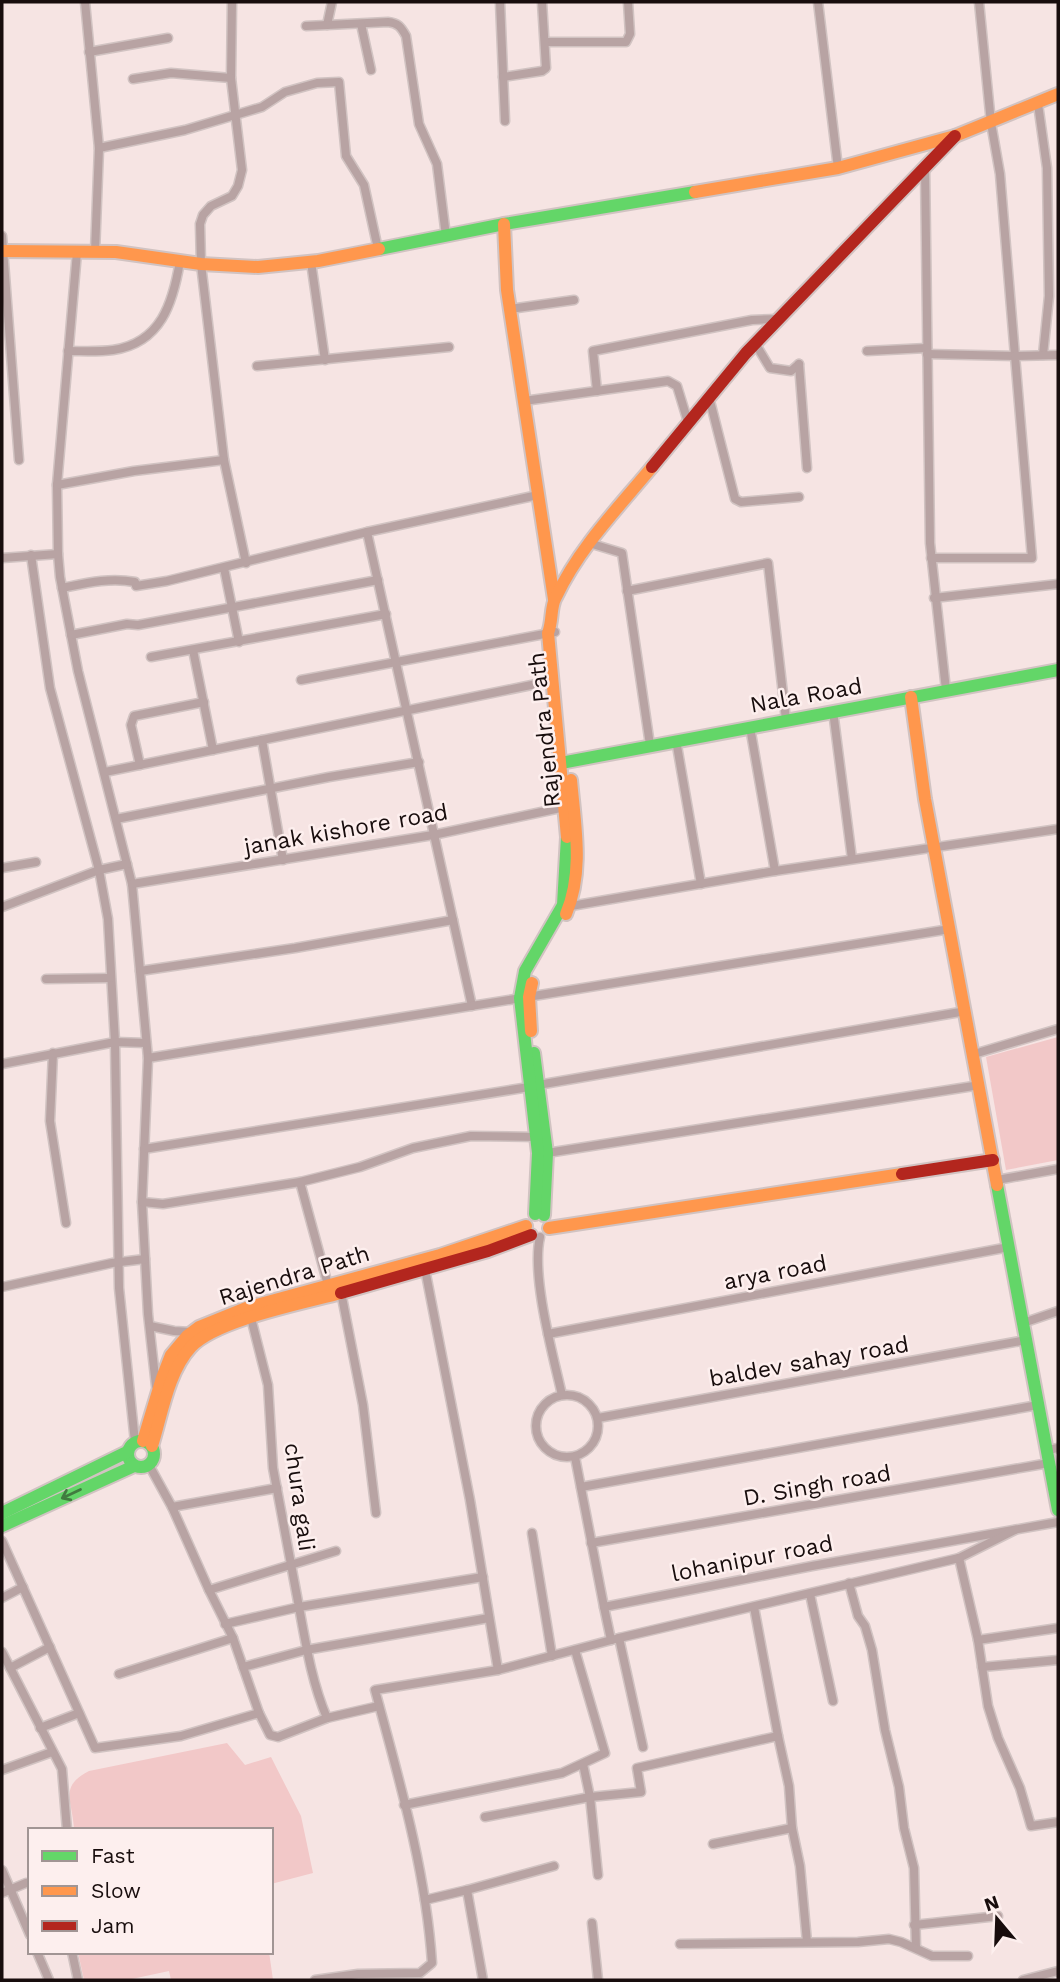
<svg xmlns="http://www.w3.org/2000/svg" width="1060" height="1982" viewBox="0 0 1060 1982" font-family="'Work Sans',sans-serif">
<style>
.green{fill:#f2c8c8}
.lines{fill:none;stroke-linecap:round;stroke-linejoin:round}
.street-casing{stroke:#d1c3c2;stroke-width:11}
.fast-casing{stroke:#d1c3c2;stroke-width:16}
.slow-casing{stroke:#d1c3c2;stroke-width:16}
.jam-casing{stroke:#d1c3c2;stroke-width:16}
.street{stroke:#b8a3a3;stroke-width:8}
.fast{stroke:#63d668;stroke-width:12}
.slow{stroke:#ff974d;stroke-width:12}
.jam{stroke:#b3261e;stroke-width:12}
.oneway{stroke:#417c3f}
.labels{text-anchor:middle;stroke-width:5;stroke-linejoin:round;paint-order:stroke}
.street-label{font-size:23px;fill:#180d0d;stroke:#fdefee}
</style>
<rect width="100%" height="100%" fill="#f6e4e3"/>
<!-- green -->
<g class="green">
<path d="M1058,1037V1160L1006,1170L986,1057Z"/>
<path d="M227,1743L245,1765L271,1757L301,1816L313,1873L271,1884V1830H74C73,1801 58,1787 89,1771Z"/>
<path d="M78,1952H269L273,1980H171L169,1971L127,1980H84Z"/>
</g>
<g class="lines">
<defs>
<g id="street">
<path d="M85,2L99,148L95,252"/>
<path d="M232,2L231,78L242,170L238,186L232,196L211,206L203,215L200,224L201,264L224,460L246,563"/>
<path d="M332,2L327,25L388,22C398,23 401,27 406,36L419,124L437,164L446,236"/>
<path d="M500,2L505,121"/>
<path d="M818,2L838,168"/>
<path d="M361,24L371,70"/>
<path d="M306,26L327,25"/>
<path d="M545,42H626L630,34L628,2"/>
<path d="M89,52L168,38"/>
<path d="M503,77L542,71L546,68L542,2"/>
<path d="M133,79L171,73L231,78"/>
<path d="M1038,104L1047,168L1049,296L1043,355"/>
<path d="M99,148L185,130L262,107L285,92L317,83L339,82L346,156L364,185L378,249"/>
<path d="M925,167L930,543L946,690"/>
<path d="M2,236L19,460"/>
<path d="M77,252L57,485L58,554L60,577L78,671L132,884L148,1058L142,1202L148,1314L156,1386"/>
<path d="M311,262L325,360"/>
<path d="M510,309L574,300"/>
<path d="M755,343L770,368L791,371L799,364"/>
<path d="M68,351C83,351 98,352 113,350C161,343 173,303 180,261"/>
<path d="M867,351L927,348"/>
<path d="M927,354L1015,356L1000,174L991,123L979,2"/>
<path d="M799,364L807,468"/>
<path d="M257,366L449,347"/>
<path d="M597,391L593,351L752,320L778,319"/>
<path d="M709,397L735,499L741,502L799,497"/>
<path d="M524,401L668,381L677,386L688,422"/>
<path d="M57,485L134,471L224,460"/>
<path d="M589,543L622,553L650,745"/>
<path d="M31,555L50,688L99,870L108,919L115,1042L119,1288L135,1442"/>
<path d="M2,558L58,554"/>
<path d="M931,558H1032L1015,356L1058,355"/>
<path d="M224,568L239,642"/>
<path d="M62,588C86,583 110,577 135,582L136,586L167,581L367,532"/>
<path d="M627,591L768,563L786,720"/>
<path d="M934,598L1058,584"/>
<path d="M71,635L127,624L138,625L378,580"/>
<path d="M193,650L213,750"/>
<path d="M151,657L386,614"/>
<path d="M301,680L555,632"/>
<path d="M833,711L852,859"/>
<path d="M750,727L775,871"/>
<path d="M262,740L283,860"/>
<path d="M676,740L701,884"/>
<path d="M140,765L131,725L134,716L204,702"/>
<path d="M105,772L551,681"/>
<path d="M116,819L329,777L419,762"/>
<path d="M2,868L36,862"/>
<path d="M132,884L433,835L565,807"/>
<path d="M571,906L775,871L1058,829"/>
<path d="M2,907L99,870L127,864"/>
<path d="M140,971L295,948L453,920"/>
<path d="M46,979L110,978"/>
<path d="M472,1006L367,532L538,495"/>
<path d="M53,1053L50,1121L66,1223"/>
<path d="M974,1054L1058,1029"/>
<path d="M148,1058L950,929"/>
<path d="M2,1064L115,1042L146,1043"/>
<path d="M538,1085L966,1011"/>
<path d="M144,1149L529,1087"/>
<path d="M547,1153L980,1085"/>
<path d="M997,1180L1058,1169"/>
<path d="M300,1182L328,1285"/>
<path d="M142,1202L163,1204L300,1182L360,1167L413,1148L471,1136L537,1137"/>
<path d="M540,1237C531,1276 553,1355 562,1395"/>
<path d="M425,1269L470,1500L498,1670"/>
<path d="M2,1287L112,1263L145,1259"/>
<path d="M341,1292L363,1405L376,1513"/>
<path d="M1023,1323L1058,1311"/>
<path d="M150,1326L174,1331L191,1332"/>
<path d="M548,1334L1009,1247"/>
<circle cx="567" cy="1426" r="31"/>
<path d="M598,1418L1026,1340"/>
<path d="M1047,1450L1058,1448"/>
<path d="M575,1457L604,1607L812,1566L1058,1522"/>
<path d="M149,1465L172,1507L209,1590L233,1638L259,1713L270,1735L278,1737L327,1718L379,1706"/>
<path d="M581,1487L1038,1405"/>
<path d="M172,1507L277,1488"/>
<path d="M532,1533L552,1656"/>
<path d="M2,1541L95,1748L181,1736L259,1713"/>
<path d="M591,1543L1049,1463"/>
<path d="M959,1558L978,1640L988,1706L998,1738L1020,1788L1031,1826L1058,1822"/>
<path d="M849,1583L858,1616L865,1626L872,1650L885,1730L899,1787L904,1828L914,1868L916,1948"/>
<path d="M209,1590L336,1551"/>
<path d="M810,1594L833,1701"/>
<path d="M2,1598L23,1587"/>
<path d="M604,1607L611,1640"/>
<path d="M225,1624L299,1607L273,1468L268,1385L251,1318"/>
<path d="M619,1638L643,1747"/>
<path d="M978,1640L1058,1628"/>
<path d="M2,1652L62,1769L67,1830"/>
<path d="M243,1667L306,1650L489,1618"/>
<path d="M982,1667L1058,1660"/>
<path d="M10,1668L50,1647"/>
<path d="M119,1674L233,1638"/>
<path d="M327,1718C312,1683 306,1645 299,1607L483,1577"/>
<path d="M40,1728L79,1713"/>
<path d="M778,1736L789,1786L792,1828L800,1866L807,1942"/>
<path d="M583,1764L590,1797L598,1875"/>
<path d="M2,1770L52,1752"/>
<path d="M404,1805L562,1773L605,1753L575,1650"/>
<path d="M485,1817L590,1797L641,1792L637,1768L778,1736L754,1607"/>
<path d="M713,1844L792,1828"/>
<path d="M2,1870L30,1935"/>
<path d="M467,1890L554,1866"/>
<path d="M2,1893L26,1883"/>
<path d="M425,1900L467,1890L483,1980"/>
<path d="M592,1923L598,1980"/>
<path d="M914,1925L998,1916"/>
<path d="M680,1944L858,1942L889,1939L901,1942L932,1956H968"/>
<path d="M37,1952L49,1980"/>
<path d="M72,1952L78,1980"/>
<path d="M315,1980L358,1974L420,1973L432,1963C426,1871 399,1779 375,1690L498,1670L619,1638L959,1558L1015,1530"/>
<path d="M1023,1980L1058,1971"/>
</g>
<g id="fast">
<path d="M379,249L504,224L695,192"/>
<path d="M561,763L1058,670"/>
<path d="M534,1053L547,1153L544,1215"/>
<path d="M997,1185L1058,1510"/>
<path d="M535,1214L538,1153L520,998L525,971L563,905L567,837"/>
<circle cx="141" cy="1454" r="13"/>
<path d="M2,1513L127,1452"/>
<path d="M2,1526L134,1466"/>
</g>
<g id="slow">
<path d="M695,192L838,168L955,136L1058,94"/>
<path d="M504,224L507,290L554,599"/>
<path d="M2,251L116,252L201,264L258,267L318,261L379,249"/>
<path d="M911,697L925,799L997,1185"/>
<path d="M567,837L548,633C553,621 550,607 556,597C579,548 618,508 652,467"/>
<path d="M566,914C584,872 575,825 571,780"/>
<path d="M531,1031L529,997L532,983"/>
<path d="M549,1228L902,1174"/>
<path d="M143,1441L162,1378L171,1355L187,1336L199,1327L246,1308L440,1255L526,1226"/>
<path d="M152,1446C162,1414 168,1372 191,1347C216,1320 304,1303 341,1293"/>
</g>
<g id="jam">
<path d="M652,467L746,353L955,136"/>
<path d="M902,1174L993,1160"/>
<path d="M341,1293L488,1251L531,1235"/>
</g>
</defs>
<!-- street casing -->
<use href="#street" class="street-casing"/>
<!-- fast casing -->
<use href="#fast" class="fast-casing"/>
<!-- slow casing -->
<use href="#slow" class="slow-casing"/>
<!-- jam casing -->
<use href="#jam" class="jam-casing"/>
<!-- street -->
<use href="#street" class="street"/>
<!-- fast -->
<use href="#fast" class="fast"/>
<!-- slow -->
<use href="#slow" class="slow"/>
<!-- jam -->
<use href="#jam" class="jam"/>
</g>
<!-- one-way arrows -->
<defs><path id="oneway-shaft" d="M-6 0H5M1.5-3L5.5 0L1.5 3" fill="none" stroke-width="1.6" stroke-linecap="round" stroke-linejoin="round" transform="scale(1.75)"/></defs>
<use class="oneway" href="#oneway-shaft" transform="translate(71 1494) rotate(155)"/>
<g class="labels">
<!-- street labels -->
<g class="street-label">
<text transform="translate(806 695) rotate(-10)" y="8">Nala Road</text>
<text transform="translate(544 730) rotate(-96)" y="8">Rajendra Path</text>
<text transform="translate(346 829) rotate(-10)" y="8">janak kishore road</text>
<text transform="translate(775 1272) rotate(-11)" y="8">arya road</text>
<text transform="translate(294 1275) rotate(-17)" y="8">Rajendra Path</text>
<text transform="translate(809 1361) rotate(-10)" y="8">baldev sahay road</text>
<text transform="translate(817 1485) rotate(-10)" y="8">D. Singh road</text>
<text transform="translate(300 1497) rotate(82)" y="8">chura gali</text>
<text transform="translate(752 1558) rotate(-11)" y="8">lohanipur road</text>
</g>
</g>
<!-- border -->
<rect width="1060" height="1982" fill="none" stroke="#180d0d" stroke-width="7"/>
<!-- legend -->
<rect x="28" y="1828" width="245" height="126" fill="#fdefee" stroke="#a19594" stroke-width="2"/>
<rect x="42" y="1851" width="35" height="10" fill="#63d668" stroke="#a19594" stroke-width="2"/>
<text x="91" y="1863" font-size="21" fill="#180d0d">Fast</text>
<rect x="42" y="1886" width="35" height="10" fill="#ff974d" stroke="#a19594" stroke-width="2"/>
<text x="91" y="1898" font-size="21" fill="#180d0d">Slow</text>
<rect x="42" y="1921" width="35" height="10" fill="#b3261e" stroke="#a19594" stroke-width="2"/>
<text x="91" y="1933" font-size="21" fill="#180d0d">Jam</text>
<!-- north arrow -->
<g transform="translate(997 1919) rotate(341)" stroke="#fdefee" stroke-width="5" paint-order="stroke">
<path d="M0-5L12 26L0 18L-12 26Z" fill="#180d0d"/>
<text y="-10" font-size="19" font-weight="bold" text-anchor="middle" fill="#180d0d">N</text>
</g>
</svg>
